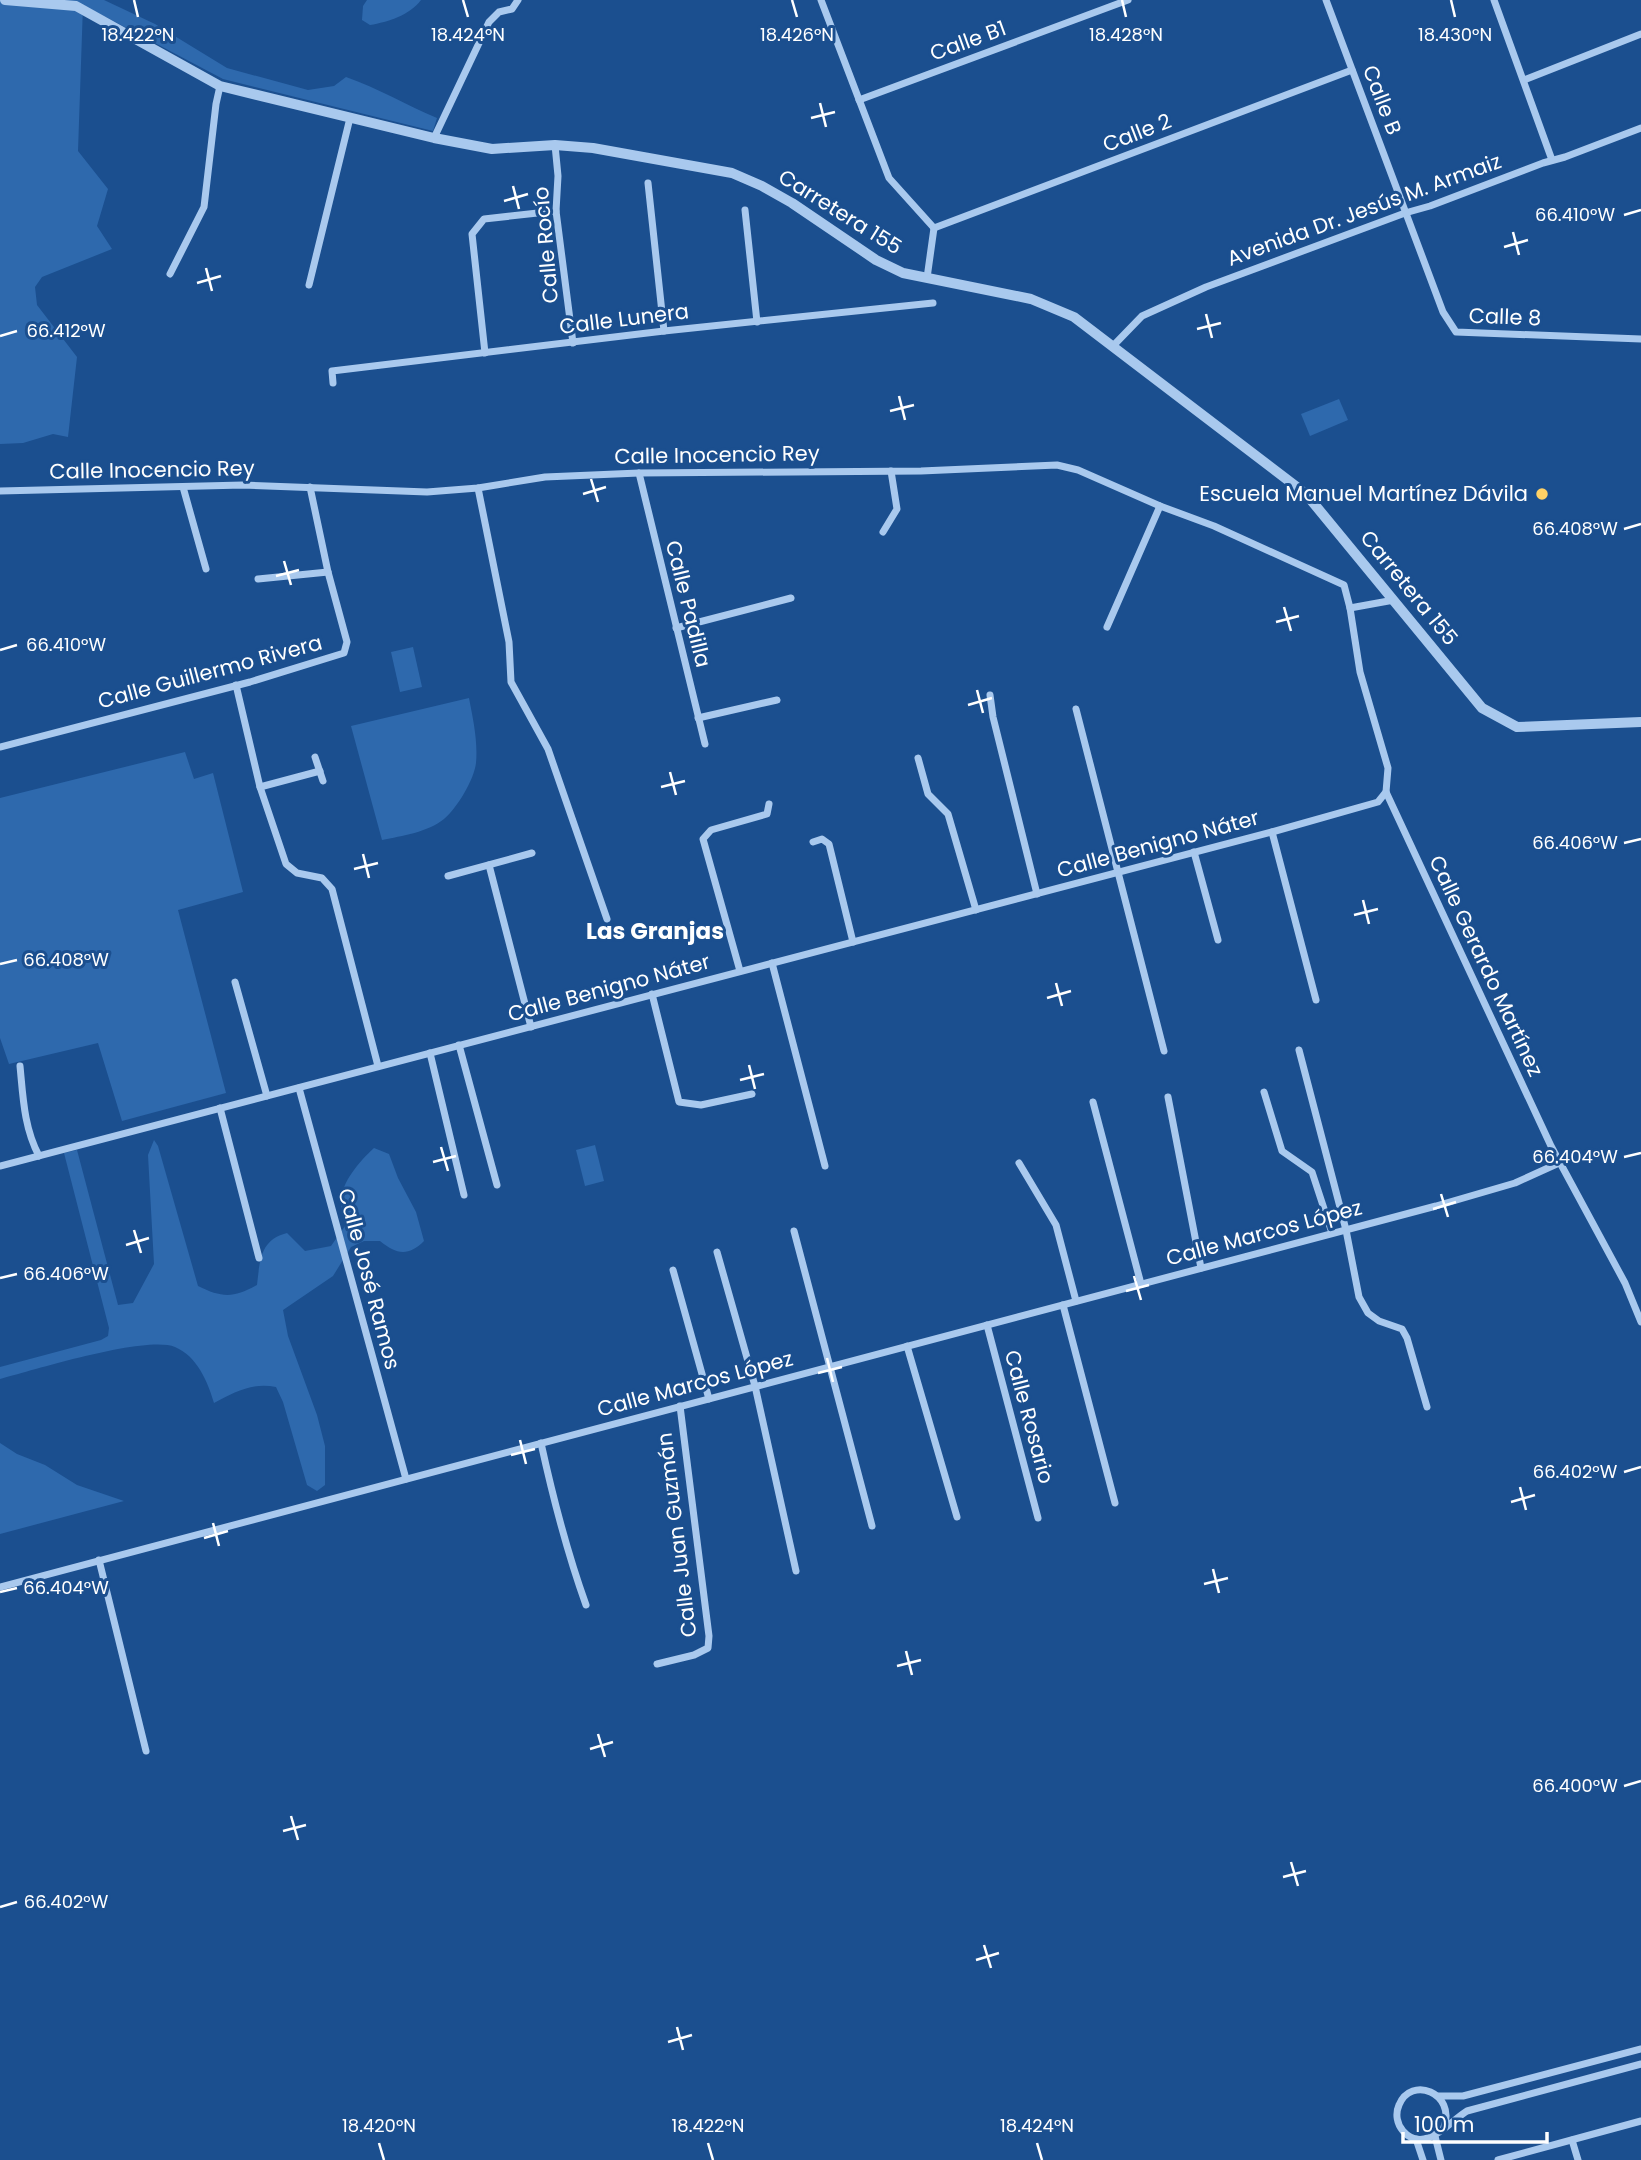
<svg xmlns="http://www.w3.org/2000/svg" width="1641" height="2160" viewBox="0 0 1641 2160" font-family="Poppins,sans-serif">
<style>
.green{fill:#2e69ad}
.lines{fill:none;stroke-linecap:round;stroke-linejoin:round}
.minor{stroke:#a9c9ee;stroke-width:7}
.tertiary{stroke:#a9c9ee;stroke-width:10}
.ticks{fill:none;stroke:#fff;stroke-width:2.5}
.poi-dot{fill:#ffd166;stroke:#1b4f8f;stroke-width:2.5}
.labels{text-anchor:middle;stroke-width:6;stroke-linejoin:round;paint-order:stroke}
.street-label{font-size:21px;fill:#fff;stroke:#1b4f8f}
.poi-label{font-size:21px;fill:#fff;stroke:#1b4f8f;text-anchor:end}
.neighbourhood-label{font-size:23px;font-weight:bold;fill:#fff;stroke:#1b4f8f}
.ticks-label{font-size:18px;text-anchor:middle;fill:#fff;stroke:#1b4f8f;stroke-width:6;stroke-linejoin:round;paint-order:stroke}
</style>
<rect width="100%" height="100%" fill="#1b4f8f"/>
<!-- green -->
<g class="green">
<path d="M0,0H104L155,24L227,68L308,90L334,86L346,77C378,88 406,105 437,118L433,131L223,79L83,5L78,151L108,189L97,226L112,249L42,277L35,287L37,305L77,357L68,437L53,434L23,443L0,444Z"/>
<path d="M367,0H421C410,15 388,22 370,25L362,20L363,6Z"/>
<path d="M1339,399L1348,420L1310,436L1301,414Z"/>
<path d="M413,647L422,687L400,692L391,652Z"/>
<path d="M469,698C473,719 478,741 476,763C474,780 457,808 444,819C428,832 402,836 382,840L351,726Z"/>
<path d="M185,752L194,779L213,773L243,892L178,910L226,1093L122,1121L98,1043L9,1064L0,1038V798Z"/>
<path d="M154,1140L158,1146L198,1286C222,1298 234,1298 257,1285C260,1260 260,1240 287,1233L305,1251L331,1246L345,1226C344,1218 341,1210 341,1202C341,1182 360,1161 374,1148L389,1154L398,1178L416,1212L424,1241C408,1257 396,1254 380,1241H364L351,1247L333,1276L283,1310L288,1336L317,1415L325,1446V1485L317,1491L307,1485L283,1402L276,1387C253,1382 234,1392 214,1403C208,1382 197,1356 175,1347C146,1335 34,1370 0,1379V1367L101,1340L108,1336L109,1328L64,1153L77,1150L118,1305L133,1303L154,1264L148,1155Z"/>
<path d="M595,1145L604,1181L585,1186L576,1150Z"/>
<path d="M0,1443L17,1454L45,1465L77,1485L124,1501L0,1534Z"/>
</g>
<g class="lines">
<!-- minor -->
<g class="minor">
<path d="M821,0L889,178L934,228"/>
<path d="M1326,0L1443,312L1456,332L1641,339"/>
<path d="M1494,0L1552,160"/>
<path d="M1524,80L1641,34"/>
<path d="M859,100L1128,0"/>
<path d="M434,138L489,22L499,12L512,9L518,0"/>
<path d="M555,145L558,176L556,211L573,343"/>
<path d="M648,183L664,331"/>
<path d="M745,210L757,322"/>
<path d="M934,228L1352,70"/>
<path d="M170,274L204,207L216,104L220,86"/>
<path d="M927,278L934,228"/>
<path d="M309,285L350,118"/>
<path d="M1112,347L1142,316L1206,287L1405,213L1430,206L1543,163L1565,157L1641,128"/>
<path d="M485,353L472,234L484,219L556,211"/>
<path d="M333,383L332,371L664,331L933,303"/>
<path d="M639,473L705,744"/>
<path d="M183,487L206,569"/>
<path d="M478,488L509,642L511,682L548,749L607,919"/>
<path d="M0,491L243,485L427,492L478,488L545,477L639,473L921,471L1057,465L1078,470L1160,506L1214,526L1344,585L1350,608L1360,672L1388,768L1386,792L1551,1146L1625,1283L1641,1322"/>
<path d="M883,532L897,509L891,471"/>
<path d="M258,579L328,572"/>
<path d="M1350,608L1394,600"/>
<path d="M1107,627L1160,506"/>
<path d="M676,628L791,598"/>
<path d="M236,685L260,787L286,864L297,873L322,878L332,889L378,1066"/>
<path d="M990,695L993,717L1037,894"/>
<path d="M1076,709L1164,1051"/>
<path d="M698,718L777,700"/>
<path d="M0,747L250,682L344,653L347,642L328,572L310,487"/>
<path d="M315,757L323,781"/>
<path d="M918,758L928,794L948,814L976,910"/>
<path d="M260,787L320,771"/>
<path d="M1272,832L1316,1000"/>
<path d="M813,842L822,839L829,844L853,942"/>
<path d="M1194,852L1218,940"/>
<path d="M489,865L531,1027"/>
<path d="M448,876L532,853"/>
<path d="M772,963L825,1166"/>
<path d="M740,971L703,839L711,830L767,814L769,804"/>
<path d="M235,982L267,1096"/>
<path d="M652,994L679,1102L701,1105L752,1094"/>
<path d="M459,1045L497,1185"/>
<path d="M1299,1050L1346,1230L1359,1297L1368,1313L1379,1321L1402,1329L1407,1338L1427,1407"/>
<path d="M430,1053L464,1195"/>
<path d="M20,1066C23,1097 24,1128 39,1156"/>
<path d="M299,1088L406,1479"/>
<path d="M1264,1092L1282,1151L1312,1172L1332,1233"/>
<path d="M1168,1097L1201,1268"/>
<path d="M1093,1102L1141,1284"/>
<path d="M220,1108L259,1258"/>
<path d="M1019,1163L1056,1225L1076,1301"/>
<path d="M0,1166L1272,832L1378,802L1386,792"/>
<path d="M794,1231L872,1526"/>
<path d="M717,1252L755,1386L796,1571"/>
<path d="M673,1270L709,1399"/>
<path d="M1063,1305L1115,1503"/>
<path d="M987,1325L1038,1518"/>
<path d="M907,1346L957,1517"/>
<path d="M541,1443C553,1498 567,1552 586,1605"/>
<path d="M99,1560L146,1751"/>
<path d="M0,1587L1436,1206L1515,1183L1559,1163"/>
<path d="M657,1664L694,1655L708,1648L709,1636L680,1406"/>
<path d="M1438,2096H1463L1641,2049"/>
<path d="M1444,2127C1456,2093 1411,2075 1399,2105C1395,2114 1397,2124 1403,2131C1424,2155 1449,2122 1467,2111L1641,2064"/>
<path d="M1435,2136L1441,2160"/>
<path d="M1416,2139L1423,2160"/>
<path d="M1572,2140L1578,2160"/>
<path d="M1498,2160L1641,2121"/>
</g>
<!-- tertiary -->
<path class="tertiary" d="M5,0L76,6L220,86L434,138L492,149L555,145L593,148L732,173L762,186L792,203L876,260L903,273L1031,299L1074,317L1306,494L1482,708L1517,727L1641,722"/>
</g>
<!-- ticks -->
<path class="ticks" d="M134,0L138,17M463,0L468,17M792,0L797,17M1122,0L1126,17M1451,0L1455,17M820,103L826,127M811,118L835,112M513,186L519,209M504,201L528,194M1624,215L1641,210M1513,232L1519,255M1504,247L1528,240M206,268L212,291M197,283L221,276M1206,314L1212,338M1197,329L1221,323M0,336L17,331M899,396L905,420M890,411L914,405M591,479L598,502M583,494L606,487M1624,529L1641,524M284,561L291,585M276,576L299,570M1284,607L1291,631M1276,622L1299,616M0,650L17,645M977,690L983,713M968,705L992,698M670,772L676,795M661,787L685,781M1624,843L1641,839M363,854L369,878M354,869L378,863M1363,900L1369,924M1354,915L1378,909M0,964L17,960M1056,983L1062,1006M1047,998L1071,991M749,1065L755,1089M740,1080L764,1074M441,1147L448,1171M1624,1157L1641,1153M433,1162L456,1156M1441,1194L1448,1217M1433,1209L1456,1202M134,1230L141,1253M126,1245L149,1238M1134,1276L1141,1300M0,1278L17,1274M1126,1291L1149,1285M827,1358L833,1382M818,1373L842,1367M520,1440L526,1464M511,1455L535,1449M1624,1472L1641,1467M1520,1487L1526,1510M1511,1502L1535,1495M213,1523L219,1546M204,1538L228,1531M1213,1569L1219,1593M1204,1584L1228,1578M0,1592L17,1588M906,1651L912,1675M897,1666L921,1660M598,1734L605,1757M590,1749L613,1742M1624,1786L1641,1781M291,1816L298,1840M283,1831L306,1825M1291,1862L1298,1886M1283,1877L1306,1871M0,1907L17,1902M984,1945L991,1968M976,1960L999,1953M677,2027L683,2050M668,2042L692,2035M379,2143L384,2160M708,2143L713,2160M1037,2143L1042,2160"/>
<!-- markers -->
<circle class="poi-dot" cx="1542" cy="494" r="7"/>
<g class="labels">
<!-- street labels -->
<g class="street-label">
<text transform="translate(968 41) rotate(-20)" y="7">Calle B1</text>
<text transform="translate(1382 100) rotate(69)" y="7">Calle B</text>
<text transform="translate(1137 133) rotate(-21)" y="7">Calle 2</text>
<text transform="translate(1364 210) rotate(-20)" y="7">Avenida Dr. Jesús M. Armaiz</text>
<text transform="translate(840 212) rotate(32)" y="7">Carretera 155</text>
<text transform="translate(546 245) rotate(-95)" y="7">Calle Rocío</text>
<text transform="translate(1505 317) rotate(2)" y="7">Calle 8</text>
<text transform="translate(624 319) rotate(-7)" y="7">Calle Lunera</text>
<text transform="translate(717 455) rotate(-1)" y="7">Calle Inocencio Rey</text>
<text transform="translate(152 470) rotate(-1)" y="7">Calle Inocencio Rey</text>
<text transform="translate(1409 588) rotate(51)" y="7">Carretera 155</text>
<text transform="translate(688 604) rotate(76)" y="7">Calle Padilla</text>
<text transform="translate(210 672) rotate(-15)" y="7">Calle Guillermo Rivera</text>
<text transform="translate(1158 844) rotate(-15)" y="7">Calle Benigno Náter</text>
<text transform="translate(1486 966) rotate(65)" y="7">Calle Gerardo Martínez</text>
<text transform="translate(609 988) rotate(-15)" y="7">Calle Benigno Náter</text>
<text transform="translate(1264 1233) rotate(-15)" y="7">Calle Marcos López</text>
<text transform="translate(369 1279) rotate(75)" y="7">Calle José Ramos</text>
<text transform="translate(695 1384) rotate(-15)" y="7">Calle Marcos López</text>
<text transform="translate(1029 1417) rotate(75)" y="7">Calle Rosario</text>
<text transform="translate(677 1535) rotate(-97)" y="7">Calle Juan Guzmán</text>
</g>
<!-- poi labels -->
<g class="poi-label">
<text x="1528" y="501">Escuela Manuel Martínez Dávila</text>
</g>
<!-- neighbourhood labels -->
<g class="neighbourhood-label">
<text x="655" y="939">Las Granjas</text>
</g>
</g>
<g class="ticks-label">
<text x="138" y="41">18.422°N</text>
<text x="468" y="41">18.424°N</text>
<text x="797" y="41">18.426°N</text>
<text x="1126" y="41">18.428°N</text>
<text x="1455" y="41">18.430°N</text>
<text x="1575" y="221">66.410°W</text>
<text x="66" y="337">66.412°W</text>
<text x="1575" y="535">66.408°W</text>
<text x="66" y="651">66.410°W</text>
<text x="1575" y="849">66.406°W</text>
<text x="66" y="966">66.408°W</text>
<text x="1575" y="1163">66.404°W</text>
<text x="66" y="1280">66.406°W</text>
<text x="1575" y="1478">66.402°W</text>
<text x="66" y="1594">66.404°W</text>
<text x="1575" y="1792">66.400°W</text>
<text x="66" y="1908">66.402°W</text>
<text x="379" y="2132">18.420°N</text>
<text x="708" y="2132">18.422°N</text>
<text x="1037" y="2132">18.424°N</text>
</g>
<!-- scale -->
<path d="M1403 2132v10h144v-10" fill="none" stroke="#ffffff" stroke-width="3.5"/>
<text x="1414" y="2132" font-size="21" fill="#ffffff" stroke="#1b4f8f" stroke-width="5" paint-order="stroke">100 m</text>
</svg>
